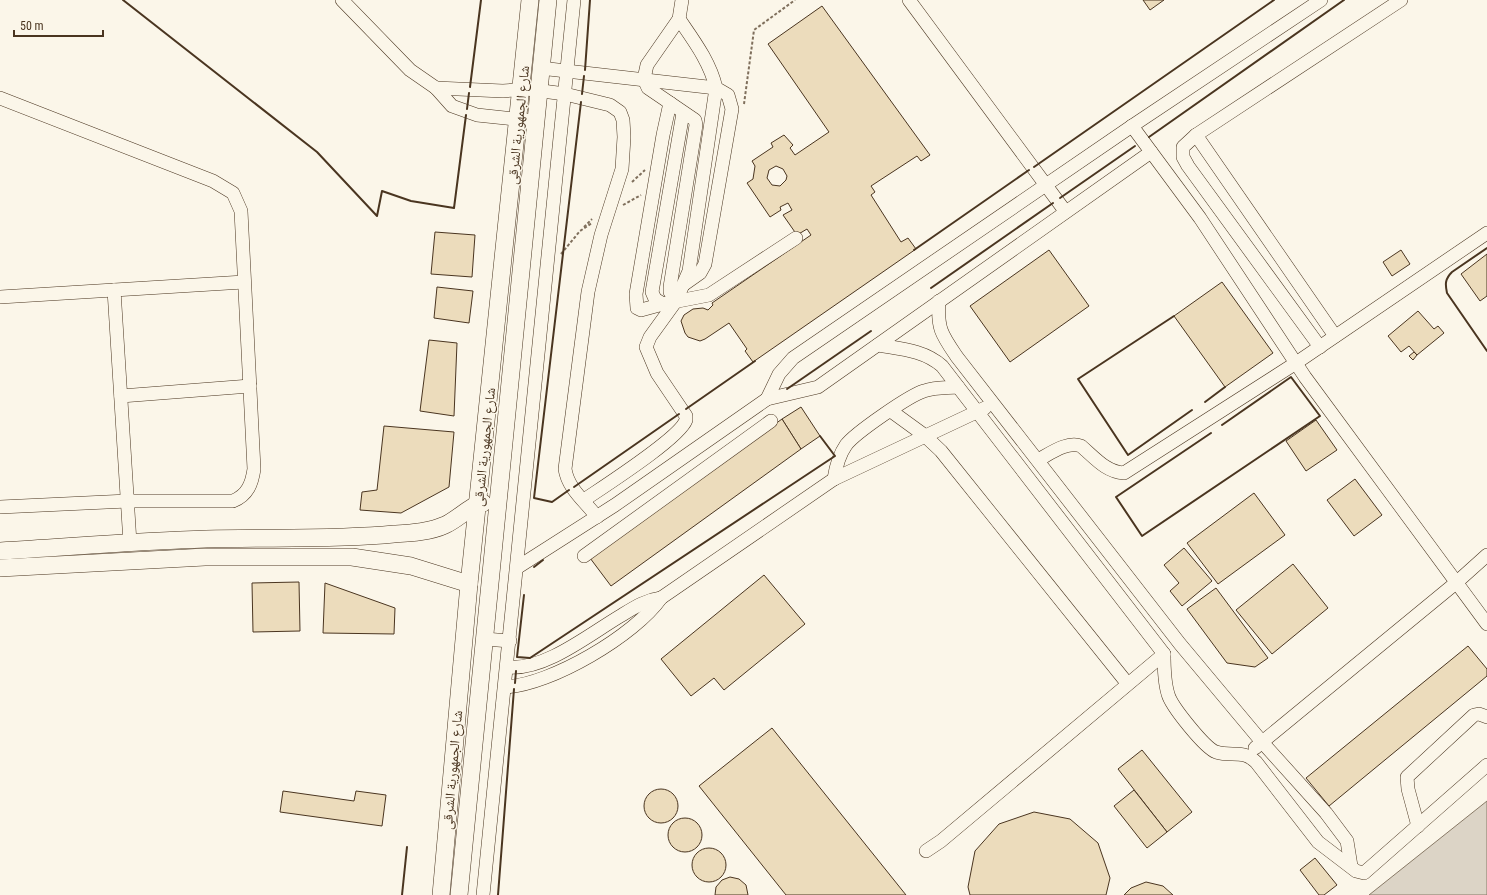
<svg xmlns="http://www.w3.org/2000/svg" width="1487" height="895" viewBox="0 0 1487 895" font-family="'Roboto Condensed','Noto Naskh Arabic',sans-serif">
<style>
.water{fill:#dcd4c6;stroke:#887966}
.building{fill:#ecdcbc;stroke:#4a3520;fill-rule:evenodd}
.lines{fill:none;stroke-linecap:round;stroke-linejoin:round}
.minor-casing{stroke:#4a3520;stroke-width:14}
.major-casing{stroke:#4a3520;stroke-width:18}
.path{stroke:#7f6f5c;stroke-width:2;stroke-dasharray:3 2;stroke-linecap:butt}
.minor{stroke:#fbf6e9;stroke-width:13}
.major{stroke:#fbf6e9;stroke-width:17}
.wall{stroke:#4a3520;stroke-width:2}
.labels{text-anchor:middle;stroke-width:3;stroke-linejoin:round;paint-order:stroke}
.street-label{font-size:14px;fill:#4a3520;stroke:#fbf6e9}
</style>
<rect width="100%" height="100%" fill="#fbf6e9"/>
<!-- water -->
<path class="water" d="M1487,801V895H1369Z"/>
<!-- building -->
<g class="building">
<path d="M1143,0H1164L1150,10Z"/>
<path d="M822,6L930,155L921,161L917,156L871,186L875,192L871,195L901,242L908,238L916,249L753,362L745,351L747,349L729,323L705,339L700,341L688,337L685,333L681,321L684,315L693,309L703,308L708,310L713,305L712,303L811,235L807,229L797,235L783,215L792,210L788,203L780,207L781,210L770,217L747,183L753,179L755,166L752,161L773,147L771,143L784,135L793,145L790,148L795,155L829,132L768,44ZM776,166L783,169L787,176L786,180L780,186L772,185L767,178L769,170Z"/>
<path d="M435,232L475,235L472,277L431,274Z"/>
<path d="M1049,250L1089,306L1010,362L970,306Z"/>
<path d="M1401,250L1410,264L1392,276L1383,262Z"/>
<path d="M1487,254V296L1480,301L1461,274Z"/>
<path d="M1222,282L1273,353L1225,387L1174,316Z"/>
<path d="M437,287L473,291L469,323L434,318Z"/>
<path d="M1418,311L1434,329L1438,326L1444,333L1417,355L1409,346L1401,352L1388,336Z"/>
<path d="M429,340L457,343L454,416L420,411Z"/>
<path d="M1414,352L1417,355L1413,360L1409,356Z"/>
<path d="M801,407L820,436L801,449L782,419Z"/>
<path d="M782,419L801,449L611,586L590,558Z"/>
<path d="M1316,420L1337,450L1306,471L1286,441Z"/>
<path d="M384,426L454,432L449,487L401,513L360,510L362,492L377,490Z"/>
<path d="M1355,479L1382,515L1354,536L1327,500Z"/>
<path d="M1254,493L1285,535L1218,584L1187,543Z"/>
<path d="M1184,548L1212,581L1182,606L1170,591L1179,583L1164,565Z"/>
<path d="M1293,564L1328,608L1272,654L1236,610Z"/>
<path d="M764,575L805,624L724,690L714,678L691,696L661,659Z"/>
<path d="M299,582L300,631L253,632L252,583Z"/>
<path d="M325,583L395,608L394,634L323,633Z"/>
<path d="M1216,588L1268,658L1255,667L1227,663L1187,609Z"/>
<path d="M1468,646L1487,669V676L1329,806L1306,778Z"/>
<path d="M772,728L906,895H786L699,786Z"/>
<path d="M1142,750L1192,812L1167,832L1118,769Z"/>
<circle cx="661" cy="806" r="17"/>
<path d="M1134,790L1167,832L1147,848L1114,806Z"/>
<path d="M283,791L354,801L356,791L386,795L382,826L280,812Z"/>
<path d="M1034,812L1070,819L1098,843L1110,878L1106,895H970L968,887L975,851L999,824Z"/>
<circle cx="685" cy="835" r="17"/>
<circle cx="709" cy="865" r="17"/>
<path d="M1315,858L1337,885L1324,895H1319L1300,870Z"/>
<path d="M730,877L739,879L746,885L748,895H715L716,887L722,880Z"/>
<path d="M1146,882L1163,886L1173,895H1124L1131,888Z"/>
</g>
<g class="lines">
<defs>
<g id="minor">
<path d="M342,0L410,70L436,88L452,106L477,115L535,121"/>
<path d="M909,0L1065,211"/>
<path d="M540,68L716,88L728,95L732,109L705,264L700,273L683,285"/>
<path d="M436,88L503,91L527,89L565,94L610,105L620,112L623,120L624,137L622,169L601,235L588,292L565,469C568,489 585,501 597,517"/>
<path d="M0,98L213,181L233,193L241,211L254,469C252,483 248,495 233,501H128L0,507"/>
<path d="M683,113L652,292L655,299L663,304L709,295L796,238"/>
<path d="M1132,126L1200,218L1305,377L1487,624"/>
<path d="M1196,135L1335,336"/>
<path d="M114,290L130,543"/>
<path d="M0,297L244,282"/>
<path d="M676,301L670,292V287L696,125L695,120L648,88L644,79L647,65L679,19L682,0"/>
<path d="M939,301C937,329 942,335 957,357L1180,644L1262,742L1326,813L1347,841L1351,866"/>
<path d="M663,304L641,310L637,308L636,294L663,135L670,103"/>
<path d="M878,345C901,349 924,350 942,366L1164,654C1164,667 1164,681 1168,694C1171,706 1205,748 1216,752C1232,757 1243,749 1256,762L1318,842L1356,871L1364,873L1487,765"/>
<path d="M1320,347L1188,166L1183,157V147L1196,135L1401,0"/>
<path d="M121,396L250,386"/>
<path d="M767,399L779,374L793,358L1132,126L1321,0"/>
<path d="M891,411L924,435L941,451L1127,683"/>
<path d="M1038,460C1051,453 1067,441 1081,446C1095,458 1106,472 1124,473L1296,363L1487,233"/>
<path d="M834,479C836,466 839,455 846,445C855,433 910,395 924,391C935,387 946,388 958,387"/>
<path d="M584,500C603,487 680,438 686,420V416L657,373L646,347L650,337L676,301L689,271L716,88C710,62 694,41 679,19"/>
<path d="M584,556L771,421"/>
<path d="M518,567L615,505L767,399L818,387L1151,152"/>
<path d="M485,639L510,641"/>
<path d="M508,667C545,671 591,633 622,615C635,607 646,600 661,598"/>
<path d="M505,687C551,685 635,635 661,598L834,479L985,408"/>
<path d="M1255,748L1457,582L1487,555"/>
<path d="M1418,826L1408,789L1407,777L1474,715L1479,714L1487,717"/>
<path d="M926,851L941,841L1164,654"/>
<path d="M483,895L574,0"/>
</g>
<g id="major">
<path d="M0,551C69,547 137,541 206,539C269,537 332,540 394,534C410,533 430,532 445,525C457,520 472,504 483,503"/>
<path d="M0,568L205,557H352L411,566L469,584"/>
<path d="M441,895L469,584L530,0"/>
<path d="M459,895L548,0"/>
</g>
</defs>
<!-- minor casing -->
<use href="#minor" class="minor-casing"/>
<!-- major casing -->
<use href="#major" class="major-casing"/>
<!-- path -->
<g class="path">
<path d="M744,104L754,30L795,0"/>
<path d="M632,182L645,170"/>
<path d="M623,205L641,195"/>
<path d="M584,227L592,219"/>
<path d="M561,254L580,231L592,223"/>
</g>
<!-- minor -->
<use href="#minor" class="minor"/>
<!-- major -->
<use href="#major" class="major"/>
<!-- wall -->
<g class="wall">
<path d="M123,0L317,152L377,216L382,191L411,201L454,208L466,115"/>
<path d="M585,70L590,0"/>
<path d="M470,87L481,0"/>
<path d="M582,94L584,76"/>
<path d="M467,109L469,93"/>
<path d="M1149,137L1344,0"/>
<path d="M1034,167L1274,0"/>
<path d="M1060,198L1135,146"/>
<path d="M1487,248L1452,272C1445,279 1445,284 1447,293L1487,351"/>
<path d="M914,250L1029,170"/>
<path d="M931,288L1053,203"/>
<path d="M1174,316L1078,379L1128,455L1192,410"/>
<path d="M787,389L871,331"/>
<path d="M1205,402L1225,387"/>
<path d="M686,409L755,361"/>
<path d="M1211,433L1116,497L1142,536L1320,416L1291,377L1222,425"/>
<path d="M574,487L679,414"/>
<path d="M569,490L552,502L534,498L581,102"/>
<path d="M534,567L543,560"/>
<path d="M524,595L517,657L530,658L835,456L820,436"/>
<path d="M515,683L516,671"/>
<path d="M402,895L407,847"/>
<path d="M498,895L514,689"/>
</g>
</g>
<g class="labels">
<!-- street labels -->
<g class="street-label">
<text transform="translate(518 125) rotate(-84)" y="5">شارع الجمهورية الشرقى</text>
<text transform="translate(484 447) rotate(-84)" y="5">شارع الجمهورية الشرقى</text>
<text transform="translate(452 770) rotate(-85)" y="5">شارع الجمهورية الشرقى</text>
</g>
</g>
<!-- scale -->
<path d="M14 30v6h89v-6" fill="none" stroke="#4a3520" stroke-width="2"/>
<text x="20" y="30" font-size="12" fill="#4a3520" stroke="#fbf6e9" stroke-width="3" paint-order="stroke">50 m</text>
</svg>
